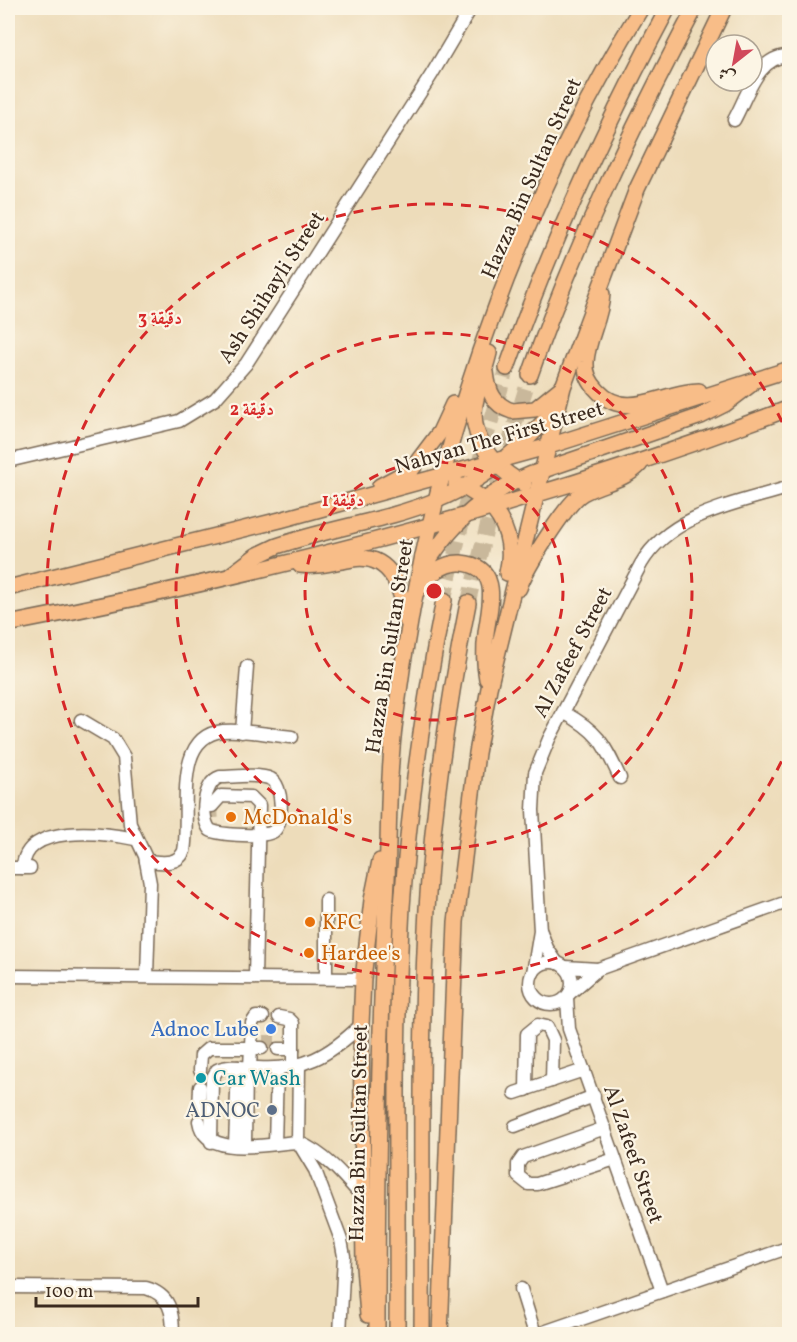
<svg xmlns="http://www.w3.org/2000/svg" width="797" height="1342" viewBox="0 0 797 1342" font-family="Vollkorn,Amiri,serif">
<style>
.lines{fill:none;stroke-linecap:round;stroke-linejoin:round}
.minor-tunnel{stroke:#c9b89b;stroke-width:12;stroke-dasharray:12 6;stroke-linecap:butt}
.major-tunnel{stroke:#c9b89b;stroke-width:15;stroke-dasharray:15 8;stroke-linecap:butt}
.minor-casing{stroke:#796855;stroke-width:15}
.major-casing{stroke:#796855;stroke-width:18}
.minor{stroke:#fff;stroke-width:12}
.major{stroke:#f8bd88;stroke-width:15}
.ring{fill:none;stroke:#d62828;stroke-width:3;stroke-dasharray:10 8}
.food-dot{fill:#e8710a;stroke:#fcf5e5;stroke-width:2}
.shop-dot{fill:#3f7fe0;stroke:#fcf5e5;stroke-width:2}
.culture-dot{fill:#0f9aa8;stroke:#fcf5e5;stroke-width:2}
.service-dot{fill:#5c6f8a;stroke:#fcf5e5;stroke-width:2}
.labels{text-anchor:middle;stroke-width:4.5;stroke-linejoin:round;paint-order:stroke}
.street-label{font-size:21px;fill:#3b2a1e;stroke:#fcf5e5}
.food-label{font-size:21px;fill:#c56008;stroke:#fcf5e5;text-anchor:start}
.shop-label{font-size:21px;fill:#366cbe;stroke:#fcf5e5;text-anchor:end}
.culture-label{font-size:21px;fill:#0d838f;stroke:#fcf5e5;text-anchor:start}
.service-label{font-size:21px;fill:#4e5e75;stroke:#fcf5e5;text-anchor:end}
.centre{fill:#d62828;stroke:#fcf5e5;stroke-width:3}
.ring-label{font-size:18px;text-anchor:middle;font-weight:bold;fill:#d62828;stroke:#fcf5e5;stroke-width:4.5;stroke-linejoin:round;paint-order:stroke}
</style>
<rect width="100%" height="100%" fill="#fcf5e5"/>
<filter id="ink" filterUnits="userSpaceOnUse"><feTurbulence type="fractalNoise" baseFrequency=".0167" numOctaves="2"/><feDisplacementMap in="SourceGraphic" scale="12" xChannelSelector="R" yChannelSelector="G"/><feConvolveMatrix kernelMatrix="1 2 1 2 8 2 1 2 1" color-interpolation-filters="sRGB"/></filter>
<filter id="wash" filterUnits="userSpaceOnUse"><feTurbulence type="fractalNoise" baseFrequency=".008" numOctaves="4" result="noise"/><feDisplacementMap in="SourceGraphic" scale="24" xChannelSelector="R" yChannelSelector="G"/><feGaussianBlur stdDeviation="1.35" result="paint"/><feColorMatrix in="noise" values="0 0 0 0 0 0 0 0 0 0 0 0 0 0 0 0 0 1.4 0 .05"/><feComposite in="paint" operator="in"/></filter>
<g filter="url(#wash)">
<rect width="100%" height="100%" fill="#eddcba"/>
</g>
<g filter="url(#ink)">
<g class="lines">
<!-- minor-tunnel -->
<g class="minor-tunnel">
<path d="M212,806L213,826"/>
<path d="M263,1041H278"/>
</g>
<!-- major-tunnel -->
<g class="major-tunnel">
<path d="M444,600L466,506L507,368"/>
<path d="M468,603L502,466L530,375"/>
</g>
<defs>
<g id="minor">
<path d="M734,120C747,97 758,54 790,56"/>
<path d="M8,461L179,421L215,399L246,364L432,74L471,8"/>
<path d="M563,712C598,731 604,743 620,778"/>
<path d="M81,720L113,739L124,757L130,824L145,856L150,883L147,976"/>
<path d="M242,732L247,667"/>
<path d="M220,777C234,777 258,773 271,779C283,785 284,823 274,831C267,838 219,835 210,830C200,818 203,782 220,777Z"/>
<path d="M212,806L221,796L251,797L259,805L255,977"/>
<path d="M146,861C161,862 177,866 184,851C191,815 171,736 223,731C245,729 270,735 292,737"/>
<path d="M8,868H30"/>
<path d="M23,868C24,822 105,833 135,839"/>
<path d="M541,932L547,948L557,963"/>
<circle cx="551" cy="983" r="21"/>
<path d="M565,967L598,969"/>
<path d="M533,973L540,931L533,810L535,773L549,739L641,564C671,513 737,504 790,487"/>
<path d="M8,976L363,979"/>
<path d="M326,978V900"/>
<path d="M570,993L598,969L790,901"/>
<path d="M567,998L569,1029L662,1291"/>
<path d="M279,1017L289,1019L293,1023V1068"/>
<path d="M278,1049H293"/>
<path d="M299,1066L298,1142L315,1170L341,1240L344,1256L340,1334"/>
<path d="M250,1068L252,1023L256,1017H263"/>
<path d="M200,1070L201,1055L209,1048H262"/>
<path d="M526,1090L527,1034L538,1025L547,1027L553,1040L552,1081"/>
<path d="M515,1093L584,1070"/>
<path d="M199,1110L200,1087"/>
<path d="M199,1121C205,1160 270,1143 298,1142C327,1155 344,1176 364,1199"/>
<path d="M515,1126L594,1096"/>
<path d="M605,1128L523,1157L518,1164V1176L528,1184H537L615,1159"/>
<path d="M211,1142L212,1079L217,1070C229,1064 246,1068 258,1068C303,1071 330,1055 361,1025"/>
<path d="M275,1144L277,1069"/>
<path d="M235,1145L238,1067"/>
<path d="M245,1145L246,1068"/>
<path d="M8,1287L146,1288C170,1295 173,1312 173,1334"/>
<path d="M521,1289L535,1334"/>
<path d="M538,1334L790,1247"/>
</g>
<g id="major">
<path d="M602,294C601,319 587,339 586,362C585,373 590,383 598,391C626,422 665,391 699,391"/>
<path d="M489,353C485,370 478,387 475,404C469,439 495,469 524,484"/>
<path d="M507,368C551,243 606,124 668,8"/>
<path d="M486,372C488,391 493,405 512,411L535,409L561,388"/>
<path d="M530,375C574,247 632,128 695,8"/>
<path d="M456,484C494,499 517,531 507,573"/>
<path d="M380,486L412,469L440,432L453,404"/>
<path d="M300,565C319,567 334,562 352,559C392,552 402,591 407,621"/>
<path d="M425,566C451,524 486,492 532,474L701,416L725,404L750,385"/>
<path d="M231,575L256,556L277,546C329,528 386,521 437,500C483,481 521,449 553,411"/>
<path d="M8,588L280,520L546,447L790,369"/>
<path d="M519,588C525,569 567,502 583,493C603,482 624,481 640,464"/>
<path d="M417,591C427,577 442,562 461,563C503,566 489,608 486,633C484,649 484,664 487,679"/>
<path d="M8,624C273,573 537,504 790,408"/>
<path d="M368,1315L364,1267L361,1025L363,979L372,900L380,861"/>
<path d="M377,1334C377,1182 379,1031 387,879C389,826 388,773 395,720C426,470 509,223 641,8"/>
<path d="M397,1334C398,1192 394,1049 402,907C409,804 424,702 444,600"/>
<path d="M422,1334C423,1193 419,1050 427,909C433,806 448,704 468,603"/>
<path d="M440,1334L456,922L477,753L489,688L563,387L637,189L724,8"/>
</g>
</defs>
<!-- minor casing -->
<use href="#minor" class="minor-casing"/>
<!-- major casing -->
<use href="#major" class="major-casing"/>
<!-- minor -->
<use href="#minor" class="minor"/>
<!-- major -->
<use href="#major" class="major"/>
</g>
</g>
<!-- distance rings -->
<g class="ring">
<circle cx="434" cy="591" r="129"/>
<circle cx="434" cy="591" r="258"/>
<path d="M789 745A387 387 0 1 1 789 437"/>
</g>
<!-- markers -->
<g class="food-dot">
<circle cx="231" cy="817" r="6"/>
<circle cx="310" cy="922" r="6"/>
<circle cx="309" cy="953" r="6"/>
</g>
<circle class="shop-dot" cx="271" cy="1029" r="6"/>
<circle class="culture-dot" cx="201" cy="1078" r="6"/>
<circle class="service-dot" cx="272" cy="1110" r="6"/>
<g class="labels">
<!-- street labels -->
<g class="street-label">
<text transform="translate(531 178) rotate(-66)" y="7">Hazza Bin Sultan Street</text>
<text transform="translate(271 287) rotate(-57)" y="7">Ash Shihayli Street</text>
<text transform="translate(499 437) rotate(-16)" y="7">Nahyan The First Street</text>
<text transform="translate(389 646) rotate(-81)" y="7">Hazza Bin Sultan Street</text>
<text transform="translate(572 652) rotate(-62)" y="7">Al Zafeef Street</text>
<text transform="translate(358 1133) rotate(-89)" y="7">Hazza Bin Sultan Street</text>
<text transform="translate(634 1154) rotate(71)" y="7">Al Zafeef Street</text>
</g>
<!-- food labels -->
<g class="food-label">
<text x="243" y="824">McDonald's</text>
<text x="322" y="929">KFC</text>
<text x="321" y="960">Hardee's</text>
</g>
<!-- shop labels -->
<g class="shop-label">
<text x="259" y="1036">Adnoc Lube</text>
</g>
<!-- culture labels -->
<g class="culture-label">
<text x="213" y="1085">Car Wash</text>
</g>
<!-- service labels -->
<g class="service-label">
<text x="260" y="1117">ADNOC</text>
</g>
</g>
<circle cx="434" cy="591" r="9" class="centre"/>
<g class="ring-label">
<text x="160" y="324">3 دقيقة</text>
<text x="252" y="415">2 دقيقة</text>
<text x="343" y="506">1 دقيقة</text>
</g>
<!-- margin -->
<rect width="797" height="1342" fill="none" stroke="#fcf5e5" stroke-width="30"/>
<!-- north arrow -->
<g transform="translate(734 63) rotate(211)"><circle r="28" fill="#fcf5e5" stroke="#afa495" stroke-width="1.5"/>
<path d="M0-4.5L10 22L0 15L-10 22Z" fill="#d1495b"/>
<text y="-9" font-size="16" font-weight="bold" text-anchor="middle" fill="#3b2a1e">ش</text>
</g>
<!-- scale -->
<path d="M36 1297v9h162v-9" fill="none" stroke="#3b2a1e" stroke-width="3"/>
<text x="45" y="1297" font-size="18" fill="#3b2a1e" stroke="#fcf5e5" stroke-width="4.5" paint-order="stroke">100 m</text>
</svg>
